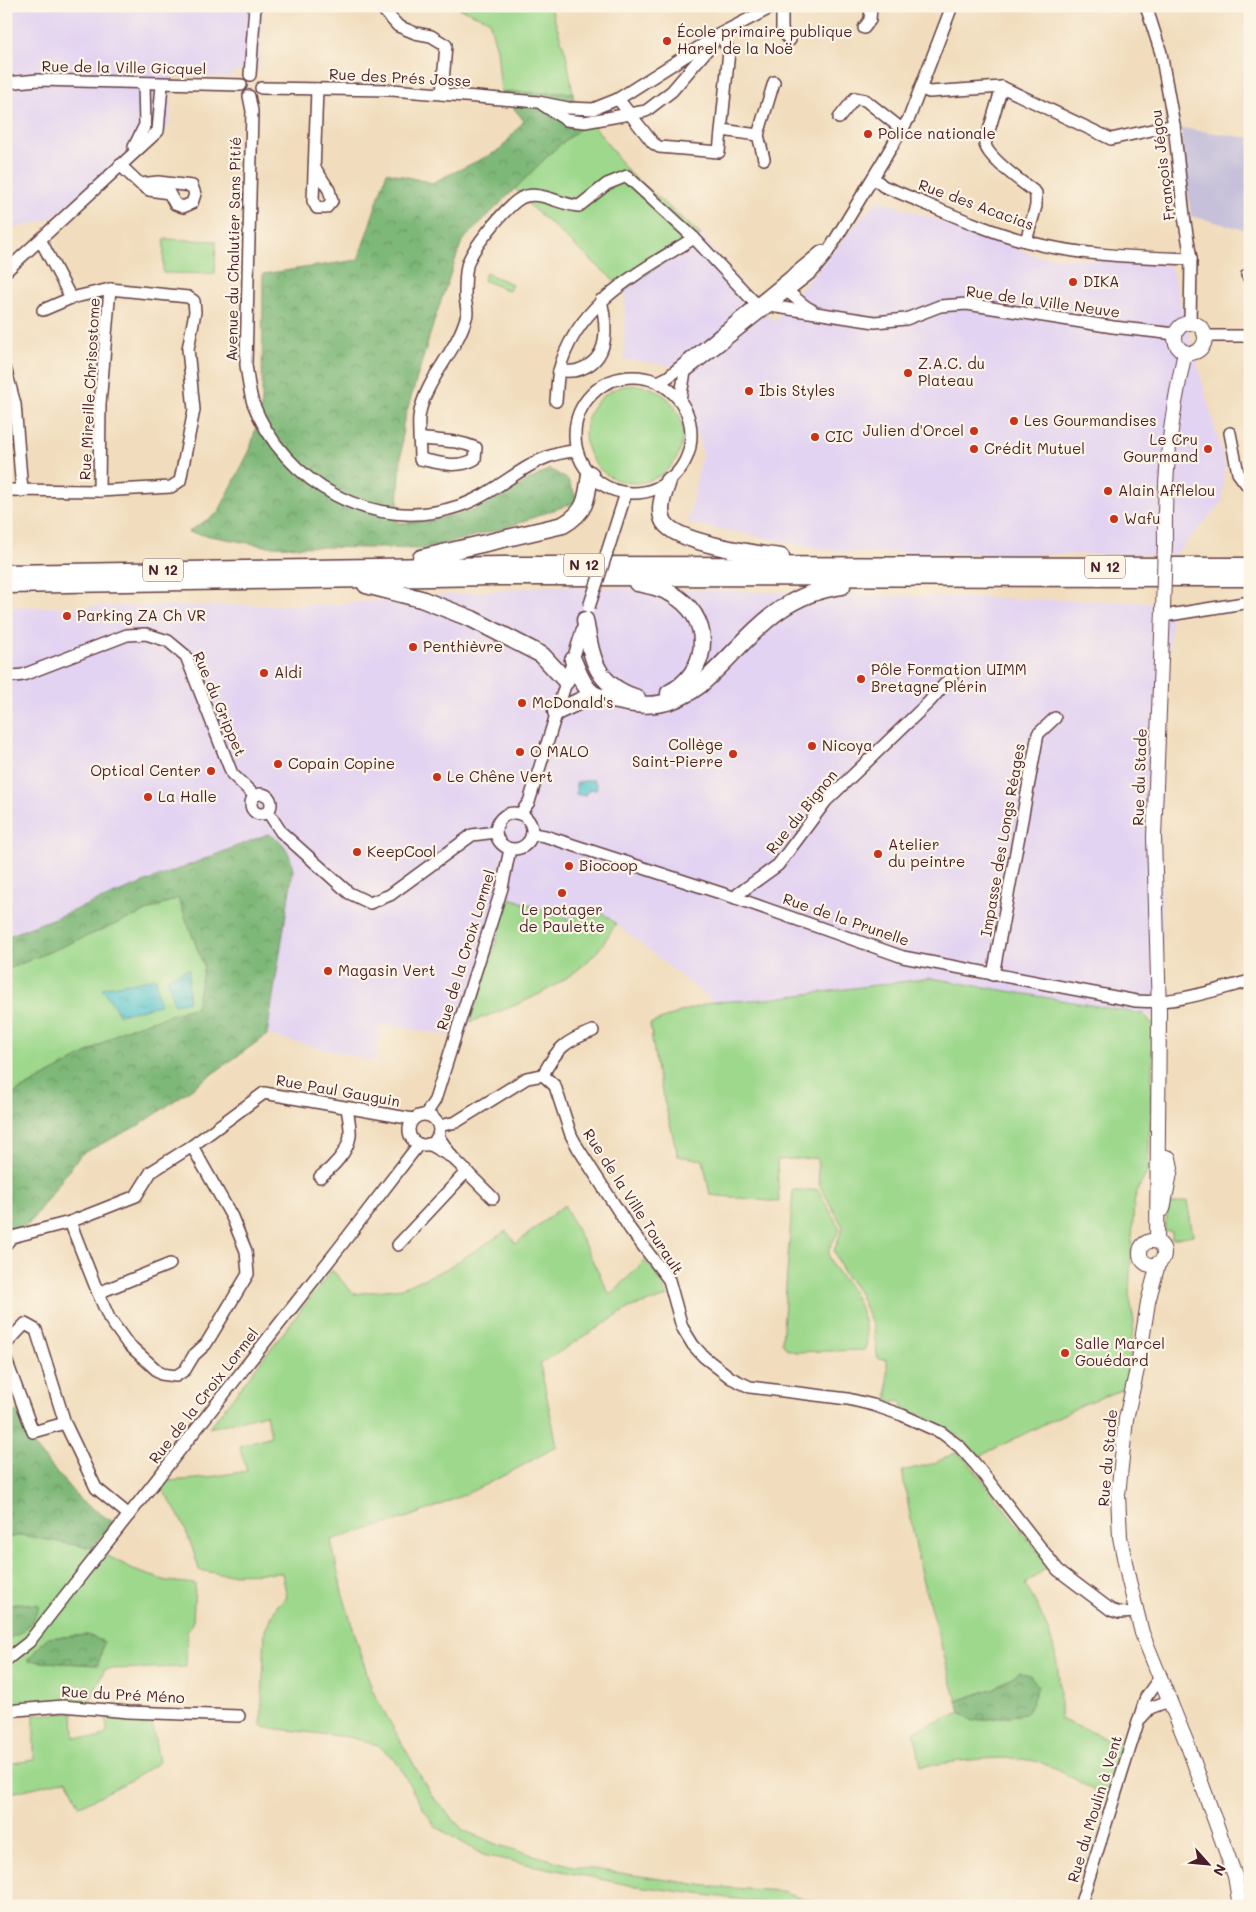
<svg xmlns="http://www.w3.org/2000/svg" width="1256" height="1912" viewBox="0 0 1256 1912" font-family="Mali,sans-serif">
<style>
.built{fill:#e3d3f2}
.industrial{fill:#c6c0da}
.green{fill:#9dd88c;stroke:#747c5c;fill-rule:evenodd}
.forest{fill:url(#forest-crowns);stroke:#646c52}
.water{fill:url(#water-ripples);stroke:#52727d}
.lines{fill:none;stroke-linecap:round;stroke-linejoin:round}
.minor-casing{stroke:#633c41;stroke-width:14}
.major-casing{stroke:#633c41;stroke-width:16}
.highway-casing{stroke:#633c41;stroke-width:19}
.minor{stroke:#fff;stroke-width:11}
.major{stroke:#fff;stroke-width:14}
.highway{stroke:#fff;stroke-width:16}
.minor-bridge-casing{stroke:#633c41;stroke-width:14;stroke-linecap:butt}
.major-bridge-casing{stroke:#633c41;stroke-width:16;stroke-linecap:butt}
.minor-bridge{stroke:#fff;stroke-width:11}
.major-bridge{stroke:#fff;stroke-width:14}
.poi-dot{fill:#c8321e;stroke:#fcf5e5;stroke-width:2}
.labels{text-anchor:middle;stroke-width:4.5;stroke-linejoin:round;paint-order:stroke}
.shield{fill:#fcf5e5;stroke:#7f5f63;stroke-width:1}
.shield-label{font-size:14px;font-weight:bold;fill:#4a1f2b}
.poi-label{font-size:15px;fill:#4a1f2b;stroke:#fcf5e5;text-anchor:start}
.street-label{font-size:15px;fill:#4a1f2b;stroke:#fcf5e5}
</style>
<defs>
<pattern id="forest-crowns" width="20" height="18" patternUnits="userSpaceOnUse" patternTransform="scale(1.25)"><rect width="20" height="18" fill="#7eb878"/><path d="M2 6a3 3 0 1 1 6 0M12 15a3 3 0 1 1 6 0" fill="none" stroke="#699563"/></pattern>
<pattern id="water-ripples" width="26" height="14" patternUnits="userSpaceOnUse" patternTransform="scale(1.25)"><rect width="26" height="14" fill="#59c6cf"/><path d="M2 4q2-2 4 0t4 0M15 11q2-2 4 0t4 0" fill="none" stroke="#4ca0a8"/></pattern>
</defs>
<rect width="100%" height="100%" fill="#fcf5e5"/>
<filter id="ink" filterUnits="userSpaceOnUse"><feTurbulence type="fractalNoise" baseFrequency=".02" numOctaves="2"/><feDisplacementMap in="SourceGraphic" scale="10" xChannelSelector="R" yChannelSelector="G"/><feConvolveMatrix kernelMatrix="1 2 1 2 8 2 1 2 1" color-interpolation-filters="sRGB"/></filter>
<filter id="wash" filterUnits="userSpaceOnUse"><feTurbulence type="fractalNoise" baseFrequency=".0096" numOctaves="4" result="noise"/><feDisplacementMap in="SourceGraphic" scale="20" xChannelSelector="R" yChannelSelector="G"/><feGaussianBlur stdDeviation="1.12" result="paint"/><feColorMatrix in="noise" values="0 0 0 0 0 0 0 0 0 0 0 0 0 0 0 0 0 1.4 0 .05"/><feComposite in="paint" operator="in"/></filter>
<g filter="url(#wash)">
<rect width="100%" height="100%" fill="#f1ddbd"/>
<!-- built -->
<g class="built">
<path d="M6,6H263L259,69L235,71L229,77L172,76L170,125L48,220L6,230Z"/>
<path d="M878,199L1037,256L1170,265L1225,464L1222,503L1175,555L840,552L688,523L702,452L679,367L624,359L625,290L701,235L773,322Z"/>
<path d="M550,586L1172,603L1160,834L1164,1018L931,978L768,999L713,1002L599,910L584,908L570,919L510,898L467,1032L455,1036L381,1024L377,1062L267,1035L293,870L268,834L6,937V607L327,605Z"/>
</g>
<!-- industrial -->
<path class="industrial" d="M1180,128L1250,138V231L1191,216Z"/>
<!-- green -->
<g class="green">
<path d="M454,6H550L566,54L573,93L501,92L497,50L489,20Z"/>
<path d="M590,120L628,172L701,235L625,290L528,204L515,188L555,149Z"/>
<path d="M164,239L216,241L215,274L163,273Z"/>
<path d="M486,273L512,284L509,291L483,280Z"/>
<circle cx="634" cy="434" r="49"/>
<path d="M178,898L204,966L196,1007L123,1030L84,1055L9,1096L6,1089V970Z"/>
<path d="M510,898L570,919L584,908L599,910L616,924C608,935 601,949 591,958C558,990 514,1007 470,1022Z"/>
<path d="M931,978L1143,1014L1154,1025L1148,1171L1137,1191L1134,1203L1129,1294L1134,1321L1126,1388L1084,1404L978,1457L960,1437L921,1415L904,1409L901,1400L888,1402L887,1360L878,1359L873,1327L859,1293L843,1272L834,1251L843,1227L819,1184L817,1158L777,1160L779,1202L710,1195L703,1160L678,1156L657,1072L650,1024L683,1011L713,1002L768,999Z"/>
<path d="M793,1190H818L840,1229C837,1236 830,1244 829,1250C827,1264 843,1278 850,1288C858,1298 873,1340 864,1350L795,1352L787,1349L782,1342Z"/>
<path d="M1187,1201L1193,1235L1172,1239V1232L1164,1231L1169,1205Z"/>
<path d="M564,1205L610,1295L645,1261L653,1269L668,1297L631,1307L540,1364L557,1446C509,1474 461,1499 408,1517C383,1526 356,1532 331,1540L342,1592L372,1690L431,1795L463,1830L498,1845L573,1866L714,1887L782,1891L828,1906H789L629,1885L483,1855L435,1826L419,1802L397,1762L378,1745L349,1737L261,1727L265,1630L277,1606L287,1597L282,1573L220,1574L199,1570C191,1540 180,1513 161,1488L167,1481L196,1479L247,1471L239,1446L271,1436L266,1414L209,1428L332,1270L354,1294L402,1288L446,1269L506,1231L516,1244Z"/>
<path d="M957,1452L969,1463L1049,1566L1025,1584C1054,1634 1061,1661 1060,1719L1124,1746L1106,1799C1093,1789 1055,1767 1039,1762C1002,1753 959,1762 921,1766L914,1731L961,1712L973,1721L1024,1714L1019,1672L995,1688L957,1701L921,1575L902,1471L932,1464Z"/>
<path d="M21,1535L92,1548L139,1572L167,1581L195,1584L193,1621L187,1632L186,1667L105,1669L89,1703L6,1705V1638C22,1636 36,1620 39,1605L19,1603L6,1607V1538ZM87,1635L103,1642L97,1665L27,1661L47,1638Z"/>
<path d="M73,1713L74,1737L99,1738L107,1733V1717L151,1718L159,1762L131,1780L80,1806L67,1780L6,1794V1764L34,1760V1715Z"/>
</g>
<!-- forest -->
<g class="forest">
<path d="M501,92L573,93L575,108L590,120L555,149L462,241L436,315L403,424L397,523L427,521L475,510L550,469L568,480L578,501L505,528L424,549L265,546L188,532L218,513L250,450L262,403L263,274L358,260L387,172L432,183L500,150L524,121Z"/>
<path d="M268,834C284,841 290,851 293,870L267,1035L143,1123L81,1154L28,1225L6,1236V1089L9,1096L84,1055L123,1030L196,1007L204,966L178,898L6,970V937Z"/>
<path d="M19,1410L30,1441L81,1501L113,1522L92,1548L21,1535L6,1538V1417Z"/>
<path d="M19,1603L39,1605C36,1620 22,1636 6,1638V1607Z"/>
<path d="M88,1635L104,1642L98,1665L27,1661L47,1638Z"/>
<path d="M1019,1672L1030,1675L1038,1686L1032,1703L1025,1714L973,1721L961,1712L957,1701L995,1688Z"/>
</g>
<!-- water -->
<g class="water">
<path d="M589,780H594L597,785L596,790L590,789L584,796L576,794V783Z"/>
<path d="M189,969L188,1001L174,1004L167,977Z"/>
<path d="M156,978L159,1005L120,1015L102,988Z"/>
</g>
</g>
<g filter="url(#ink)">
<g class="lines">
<defs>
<g id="minor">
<path d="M380,6L398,26L415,33L431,36L446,45L442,94"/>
<path d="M782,6V31L790,40"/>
<path d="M1146,6L1161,53L1174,125L1184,216L1191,259L1190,323"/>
<path d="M864,28L870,20L871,6"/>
<path d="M250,75L255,6"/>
<path d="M6,83L38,80L241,85"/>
<path d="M1002,87L985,144C988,159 1024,183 1036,193V206L1026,241"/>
<path d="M261,88L392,90L538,102L568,108L593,109L618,99L720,34L774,6"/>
<path d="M922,89L929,92L1002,87L1111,139L1174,125"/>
<path d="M249,96L252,111L246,365C248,377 249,391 253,403C284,483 374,535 459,506C502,492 530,452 577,451"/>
<path d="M618,99L653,143L659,147L719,152L729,51L720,34"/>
<path d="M543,105L566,120L585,122L646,111L672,91L713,43"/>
<path d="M839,118L855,98L865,100L903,130"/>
<path d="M722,130L758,135L764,159"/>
<path d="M758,135L774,82"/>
<path d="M134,147L145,125L144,84"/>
<path d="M120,165L140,184L158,182L192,186L195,194L192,203L183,207L175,204L169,193L149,190L140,184"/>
<path d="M315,168L329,190L332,201L326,208H317L313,201L317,89"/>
<path d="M874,178L883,186C930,205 977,228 1025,241C1079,256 1136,257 1191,259"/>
<path d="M41,241L71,298L43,310"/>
<path d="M6,271L158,131L162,85"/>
<path d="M1247,275L1250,279"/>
<path d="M782,290C794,293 800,305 812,310"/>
<path d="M1205,336H1250"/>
<path d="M6,371L15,404L22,491"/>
<path d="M559,371C565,371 573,372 578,370C611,360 607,326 601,300"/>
<circle cx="633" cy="435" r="58"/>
<path d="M658,382L668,377L822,251"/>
<path d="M680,400L685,372L813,271L826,255L909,118L952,6"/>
<path d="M556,401C557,392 557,380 559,371C576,303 640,272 694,238"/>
<path d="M1230,433L1238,473L1247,485L1250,483"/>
<path d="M419,438C441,442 456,439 476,448L475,459C458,469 439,463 420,459C420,446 418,431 419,417C424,381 456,353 466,318C469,312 465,303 465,296C465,286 465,275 467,266C470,250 507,206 521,198C538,189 560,205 579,206L607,184L627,176L694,238L756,304L875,322L906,319L940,306L967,304L1113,327L1175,334"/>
<path d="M6,490L99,491L171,487L180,481L194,410L188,349L195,312L194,301L188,297L110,289L71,298"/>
<path d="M99,491L100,404L110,289"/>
<path d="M610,543L626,493"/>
<path d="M1163,616L1250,602"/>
<path d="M6,677L23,675L127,635L146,634L168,641L186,656L232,774L255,796"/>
<circle cx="261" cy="804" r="10"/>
<path d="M268,812L281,832L349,893L370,903L390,895L472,835L496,832"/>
<circle cx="514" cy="831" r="18"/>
<path d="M520,814L529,802L584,624"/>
<path d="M532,834L545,836L736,898L903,957L1136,1001C1175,1004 1212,991 1250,981"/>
<path d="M736,898L738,894L778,865L826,801L929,702L952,676"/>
<path d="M993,975L1038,734L1055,718"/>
<path d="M543,1075C557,1048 565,1041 593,1031"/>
<path d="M426,1114L435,1100L502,888L510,849"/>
<circle cx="424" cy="1130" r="15"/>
<path d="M439,1126L456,1122L527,1078L543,1075L555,1086L571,1135L578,1148L630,1229L669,1280L682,1327L693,1345L704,1357L731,1378L750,1387L848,1399L873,1405L902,1415L942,1433L960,1447L976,1465L1058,1570L1111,1610L1120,1613L1137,1612"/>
<path d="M428,1144L453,1158L438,1136"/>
<path d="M453,1158L493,1198"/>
<path d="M320,1177C332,1168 348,1152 350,1136C351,1128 348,1116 347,1108"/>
<path d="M70,1222L98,1293L170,1264"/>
<path d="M6,1244L12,1237L70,1222L136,1196L151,1172L192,1146L264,1093L413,1119"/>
<path d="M398,1245L467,1171"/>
<path d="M98,1293L109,1318L127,1343L161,1374L176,1376L185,1370L194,1355L206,1344L248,1274L246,1251L232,1217L192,1146"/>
<path d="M6,1344L25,1324L36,1330L65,1423L96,1488L129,1515"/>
<path d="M6,1360L33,1432L65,1423"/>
<path d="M6,1660L29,1642L50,1615L339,1248L419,1144"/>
<path d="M6,1711L63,1706L128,1712L239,1716"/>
<path d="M1141,1718L1150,1708L1171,1700"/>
<path d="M1080,1906L1146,1697L1161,1676"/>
</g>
<g id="major">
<circle cx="1190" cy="338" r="15"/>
<path d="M1165,542C1164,473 1170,420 1185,352"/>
<path d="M1159,1155L1169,1158L1171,1168L1163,1209"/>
<circle cx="1152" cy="1253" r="12"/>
<path d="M1157,1241L1159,1013L1154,837L1163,610"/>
<path d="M1158,1264L1148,1302L1139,1360L1126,1419L1118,1495L1120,1537L1128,1577L1142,1633L1188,1746L1235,1876L1240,1906"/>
</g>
<g id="highway">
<path d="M668,481C664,493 657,510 664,522C676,543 756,554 781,557"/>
<path d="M421,558L563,525C586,512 587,499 590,474"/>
<path d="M6,573L502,565L1250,566"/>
<path d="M637,583C652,586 666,589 678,598C715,624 707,674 669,693"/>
<path d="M6,585L492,577L1250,578"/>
<path d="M366,585L421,599L472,619L542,655L566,681"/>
<path d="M585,620C592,659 595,685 637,698"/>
<path d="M573,660C578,671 582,685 592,693C599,698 609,699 618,701C650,709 673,705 700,685C748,643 773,595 842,586"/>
<path d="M556,712L582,700L600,697"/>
</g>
</defs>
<!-- minor casing -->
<use href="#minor" class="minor-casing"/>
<!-- major casing -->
<use href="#major" class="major-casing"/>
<!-- highway casing -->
<use href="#highway" class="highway-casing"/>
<!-- minor -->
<use href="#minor" class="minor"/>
<!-- major -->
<use href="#major" class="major"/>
<!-- highway -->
<use href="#highway" class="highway"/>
<defs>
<path id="minor-bridge" d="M589,607L610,543"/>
<path id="major-bridge" d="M1163,610L1165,542"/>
</defs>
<!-- minor-bridge casing -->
<use href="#minor-bridge" class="minor-bridge-casing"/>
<!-- major-bridge casing -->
<use href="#major-bridge" class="major-bridge-casing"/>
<!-- minor-bridge -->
<use href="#minor-bridge" class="minor-bridge"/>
<!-- major-bridge -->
<use href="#major-bridge" class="major-bridge"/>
</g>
</g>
<!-- markers -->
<g class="poi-dot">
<circle cx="667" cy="41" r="5"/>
<circle cx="868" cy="134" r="5"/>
<circle cx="1073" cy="282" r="5"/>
<circle cx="908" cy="373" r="5"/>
<circle cx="749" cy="391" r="5"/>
<circle cx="1014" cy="421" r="5"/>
<circle cx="974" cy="431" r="5"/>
<circle cx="815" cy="437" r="5"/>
<circle cx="974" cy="449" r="5"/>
<circle cx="1208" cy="449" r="5"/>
<circle cx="1108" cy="491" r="5"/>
<circle cx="1114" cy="519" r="5"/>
<circle cx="67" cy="616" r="5"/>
<circle cx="413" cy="647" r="5"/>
<circle cx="264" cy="673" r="5"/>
<circle cx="861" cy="679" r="5"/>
<circle cx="522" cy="703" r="5"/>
<circle cx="812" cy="746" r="5"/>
<circle cx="520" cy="752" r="5"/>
<circle cx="733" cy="754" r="5"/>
<circle cx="278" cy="764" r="5"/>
<circle cx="211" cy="771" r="5"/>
<circle cx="437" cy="777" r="5"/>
<circle cx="148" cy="797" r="5"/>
<circle cx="357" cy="852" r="5"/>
<circle cx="878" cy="854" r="5"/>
<circle cx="569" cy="866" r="5"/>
<circle cx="562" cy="893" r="5"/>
<circle cx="328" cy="971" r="5"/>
<circle cx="1065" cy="1353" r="5"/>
</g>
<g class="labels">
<!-- shield labels -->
<g class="shield">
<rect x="564" y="553.5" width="40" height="23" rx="4"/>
<rect x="1085" y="555.5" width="40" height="23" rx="4"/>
<rect x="143" y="558.5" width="40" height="23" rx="4"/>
</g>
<g class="shield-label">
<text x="584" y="570">N 12</text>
<text x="1105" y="572">N 12</text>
<text x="163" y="575">N 12</text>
</g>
<!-- poi labels -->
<g class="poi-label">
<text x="677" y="37">École primaire publique<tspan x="677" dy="17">Harel de la Noë</tspan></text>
<text x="878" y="139">Police nationale</text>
<text x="1083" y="287">DIKA</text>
<text x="918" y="369">Z.A.C. du<tspan x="918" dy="17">Plateau</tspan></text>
<text x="759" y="396">Ibis Styles</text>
<text x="1024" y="426">Les Gourmandises</text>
<text x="964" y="436" text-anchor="end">Julien d'Orcel</text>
<text x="825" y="442">CIC</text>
<text x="1198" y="445" text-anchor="end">Le Cru<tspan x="1198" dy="17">Gourmand</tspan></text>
<text x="984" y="454">Crédit Mutuel</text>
<text x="1118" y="496">Alain Afflelou</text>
<text x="1124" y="524">Wafu</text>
<text x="77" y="621">Parking ZA Ch VR</text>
<text x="423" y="652">Penthièvre</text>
<text x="871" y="675">Pôle Formation UIMM<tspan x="871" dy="17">Bretagne Plérin</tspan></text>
<text x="274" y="678">Aldi</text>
<text x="532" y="708">McDonald's</text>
<text x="723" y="750" text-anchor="end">Collège<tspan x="723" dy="17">Saint-Pierre</tspan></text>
<text x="822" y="751">Nicoya</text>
<text x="530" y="757">O MALO</text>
<text x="288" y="769">Copain Copine</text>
<text x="201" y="776" text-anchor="end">Optical Center</text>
<text x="447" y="782">Le Chêne Vert</text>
<text x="158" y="802">La Halle</text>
<text x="888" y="850">Atelier<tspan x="888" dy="17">du peintre</tspan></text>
<text x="367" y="857">KeepCool</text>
<text x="579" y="871">Biocoop</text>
<text x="562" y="915" text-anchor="middle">Le potager<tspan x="562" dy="17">de Paulette</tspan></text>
<text x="338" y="976">Magasin Vert</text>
<text x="1075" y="1349">Salle Marcel<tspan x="1075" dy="17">Gouédard</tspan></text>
</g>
<!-- street labels -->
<g class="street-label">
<text transform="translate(124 68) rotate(1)" y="5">Rue de la Ville Gicquel</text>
<text transform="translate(400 78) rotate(3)" y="5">Rue des Prés Josse</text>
<text transform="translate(1163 165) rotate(-97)" y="5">François Jégou</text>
<text transform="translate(976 205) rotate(20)" y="5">Rue des Acacias</text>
<text transform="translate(234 249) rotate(-89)" y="5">Avenue du Chalutier Sans Pitié</text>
<text transform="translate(1043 302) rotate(8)" y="5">Rue de la Ville Neuve</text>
<text transform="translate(90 389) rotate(-87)" y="5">Rue Mireille Chrisostome</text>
<text transform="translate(219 704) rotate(67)" y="5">Rue du Grippet</text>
<text transform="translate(1140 777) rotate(-88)" y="5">Rue du Stade</text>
<text transform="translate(802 812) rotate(-51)" y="5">Rue du Bignon</text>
<text transform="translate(1003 840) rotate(-80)" y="5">Impasse des Longs Réages</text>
<text transform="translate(846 920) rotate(19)" y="5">Rue de la Prunelle</text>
<text transform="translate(466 950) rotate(-73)" y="5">Rue de la Croix Lormel</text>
<text transform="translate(338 1091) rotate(10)" y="5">Rue Paul Gauguin</text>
<text transform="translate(633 1202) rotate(57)" y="5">Rue de la Ville Tourault</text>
<text transform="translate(204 1396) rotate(-52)" y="5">Rue de la Croix Lormel</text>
<text transform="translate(1108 1458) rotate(-85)" y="5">Rue du Stade</text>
<text transform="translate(123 1695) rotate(3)" y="5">Rue du Pré Méno</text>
<text transform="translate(1095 1809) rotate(-73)" y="5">Rue du Moulin à Vent</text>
</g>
</g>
<!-- margin -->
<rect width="1256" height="1912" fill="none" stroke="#fcf5e5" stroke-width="25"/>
<!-- north arrow -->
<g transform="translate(1208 1864) rotate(117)" stroke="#fcf5e5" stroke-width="4" paint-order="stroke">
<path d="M0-4L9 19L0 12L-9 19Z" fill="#4a1f2b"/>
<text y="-8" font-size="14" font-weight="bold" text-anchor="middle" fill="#4a1f2b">N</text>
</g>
</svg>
